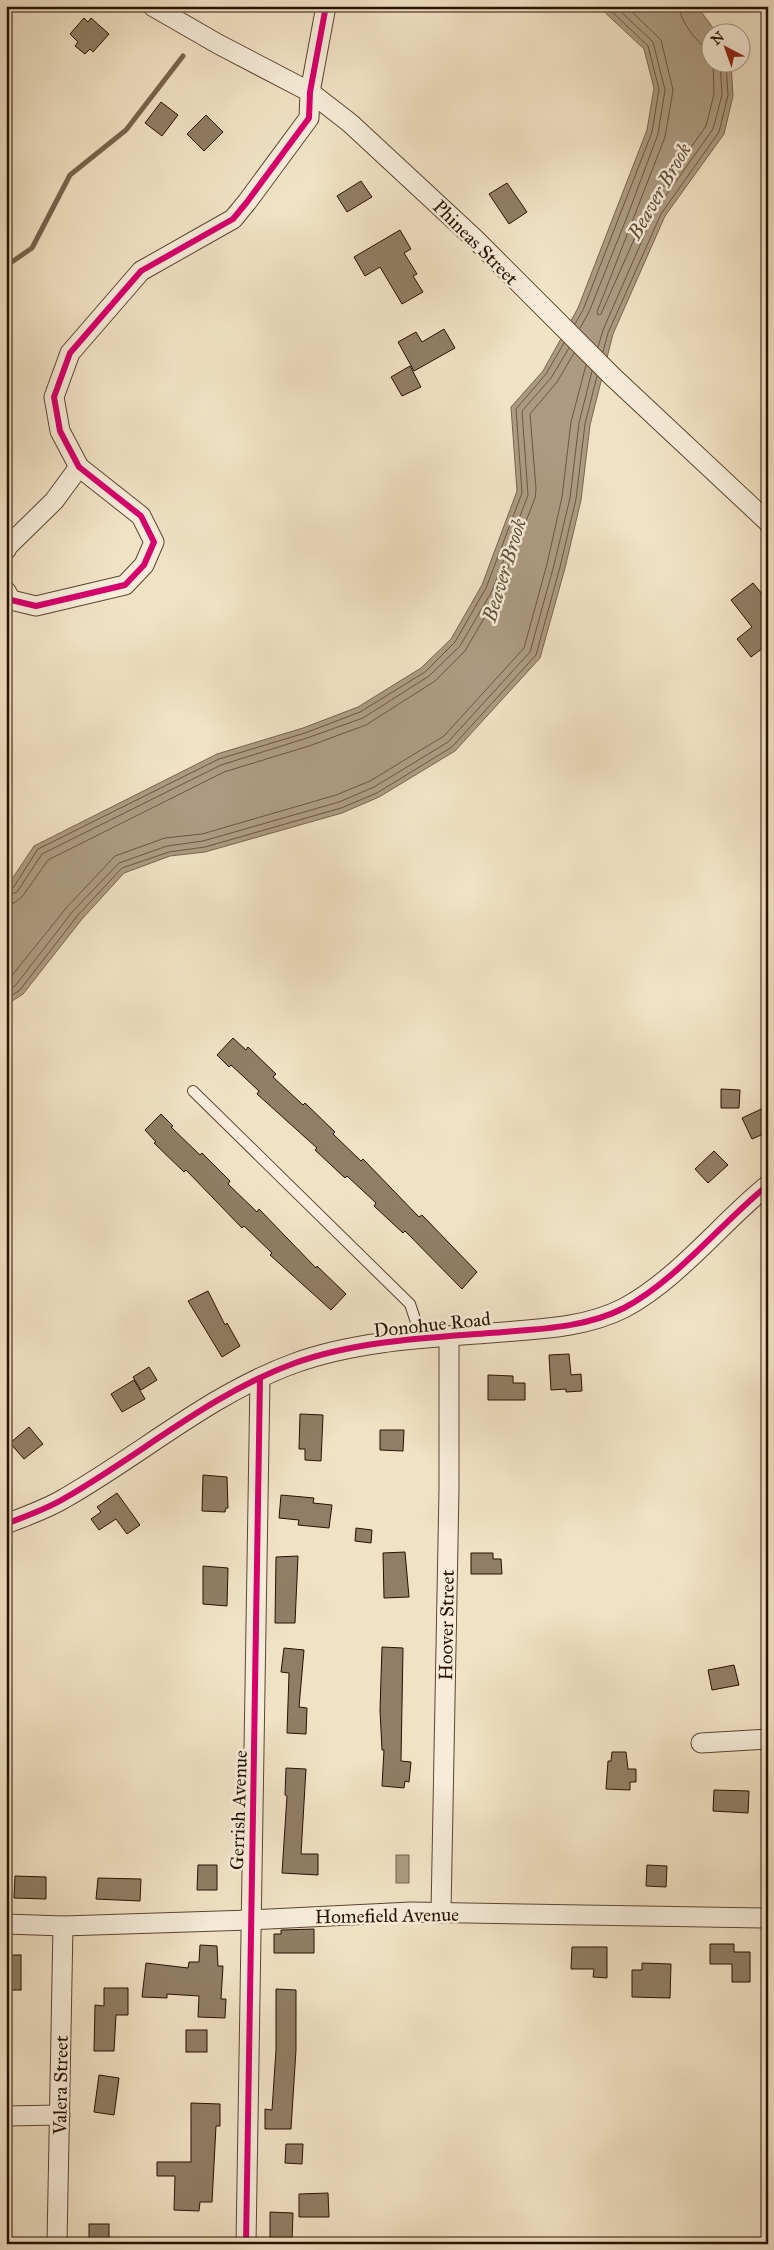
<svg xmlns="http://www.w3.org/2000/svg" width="774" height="2250" viewBox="0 0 774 2250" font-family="'IM FELL Great Primer',serif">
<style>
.water{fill:#ac9b82;stroke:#77644e}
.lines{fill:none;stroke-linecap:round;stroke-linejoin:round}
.shore{stroke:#6a5641;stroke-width:1}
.stream{stroke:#77644e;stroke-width:5}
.building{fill:#907e66;stroke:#271100}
.lane-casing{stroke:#5a4531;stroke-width:12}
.street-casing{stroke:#5a4531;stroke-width:21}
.lane{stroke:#f6ecd9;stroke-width:10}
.street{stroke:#f6ecd9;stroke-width:19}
.cycleway-casing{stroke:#f6ecd9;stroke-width:9}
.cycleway{stroke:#d6006c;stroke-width:6}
.labels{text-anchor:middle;stroke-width:5;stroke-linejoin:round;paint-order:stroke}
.street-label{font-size:19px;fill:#271100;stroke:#f6ecd9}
.water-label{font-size:20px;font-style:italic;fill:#634f3a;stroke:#f6ecd9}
</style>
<rect width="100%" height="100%" fill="#f1e2c5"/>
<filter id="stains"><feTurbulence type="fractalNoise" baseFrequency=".004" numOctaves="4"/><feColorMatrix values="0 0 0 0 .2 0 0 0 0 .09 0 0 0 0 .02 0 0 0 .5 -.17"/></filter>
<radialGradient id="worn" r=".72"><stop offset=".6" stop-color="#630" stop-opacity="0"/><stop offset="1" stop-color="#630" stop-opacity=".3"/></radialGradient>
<!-- water -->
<g class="water">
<path d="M598,6H697L716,32H712V62L731,63L733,96L724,134L665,216L613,334L590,425L581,500L565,568L540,658L455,751L379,797L342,813L205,852L170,856L124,873L82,919L23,994L6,1005V888L34,846L217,754L303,728L358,707L421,668L451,639L482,585L517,491L511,407L543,371L578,308L647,130L654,88L644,49Z"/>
<rect x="396" y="1855" width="13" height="28"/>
</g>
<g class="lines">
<!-- shore -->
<g class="shore">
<path d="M626,6L661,40L673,90L665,137L597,312L598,315L601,314L648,208L706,126L714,94L713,62"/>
<path d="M679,6C680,21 698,46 712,51"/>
<path d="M575,324L583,310L652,132L659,89L648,46L606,6"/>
<path d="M580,328L589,312L627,217L658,134L665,90L653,42L615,6"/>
<path d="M598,347L603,330L655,211L713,129L722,95L720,62"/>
<path d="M603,352L608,333L661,214L719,132L728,95L726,62"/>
<path d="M6,890L13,888L38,849L219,759L305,733L360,712L425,672L455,642L486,588L522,493L516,409L546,374L564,343"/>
<path d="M6,896L17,892L42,854L221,765L307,738L363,718L429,676L460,646L492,591L528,495L522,411L551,378L569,348"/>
<path d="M6,904L14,903L22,897L48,860L224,772L309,746L366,725L435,681L465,651L498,594L535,498L536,489L530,414L557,382L574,353"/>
<path d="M6,983L67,907L115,856L165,838L202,834L336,795L370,781L444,736L524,648L547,564L562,497L571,422L586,365"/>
<path d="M6,992L15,986L73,911L119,863L167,846L203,841L339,802L374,787L448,742L530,652L554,565L570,498L579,423L592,371"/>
<path d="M6,999L20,990L78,915L122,868L169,852L205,847L341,808L377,793L452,747L536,655L560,567L576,499L585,424L597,376"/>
</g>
<!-- stream -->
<path class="stream" d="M6,266L32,248L70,175L126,130L183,56"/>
</g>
<!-- building -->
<g class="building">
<path d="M84,18L88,22L91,18L109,34L93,52L90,49L85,54L75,46L78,42L70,34Z"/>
<path d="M161,102L178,115L162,136L145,123Z"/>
<path d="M206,115L223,132L204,151L187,134Z"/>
<path d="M361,181L372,197L347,212L337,196Z"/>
<path d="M507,183L527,212L509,224L489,194Z"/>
<path d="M400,230L411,249L404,253L417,274L413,276L423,292L402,304L380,267L365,276L354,257Z"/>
<path d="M444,329L455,348L414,371L398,342L416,332L422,342Z"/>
<path d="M410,366L421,387L402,396L391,377Z"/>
<path d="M753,583L768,601V644L751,657L737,639L752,627L731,600Z"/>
<path d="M233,1038L246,1050L248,1047L276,1074L273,1077L303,1105L305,1103L335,1132L333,1134L361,1161L363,1159L419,1217L422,1215L477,1272L462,1289L405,1231L403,1233L374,1206L376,1203L347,1176L345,1178L315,1150L317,1148L257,1094L259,1091L231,1065L229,1067L217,1055Z"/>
<path d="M721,1089L740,1090L739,1108H721Z"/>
<path d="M768,1106V1132L752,1139L742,1118Z"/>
<path d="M161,1114L173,1126L171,1127L200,1155L202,1153L230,1181L228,1184L257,1212L259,1209L316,1268L317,1266L346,1294L331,1310L270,1255L272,1253L244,1226L242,1228L186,1170L184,1172L154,1143L156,1142L145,1130Z"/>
<path d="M714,1151L728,1165L708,1183L695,1169Z"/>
<path d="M208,1291L225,1325L227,1323L240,1346L222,1357L188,1301Z"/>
<path d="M569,1354L571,1375L581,1374L582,1391L566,1392V1389L551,1390L549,1355Z"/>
<path d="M149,1367L157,1380L141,1390L133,1377Z"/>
<path d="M488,1375L513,1376V1383H525V1400H488Z"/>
<path d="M134,1380L145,1399L122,1412L111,1394Z"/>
<path d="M300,1414L323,1415L321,1461L305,1460V1449H299Z"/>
<path d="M29,1427L43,1444L24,1459L10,1443Z"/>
<path d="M380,1430H404L403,1451L380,1450Z"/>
<path d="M203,1475L227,1477L228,1508H226L225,1512L202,1511Z"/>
<path d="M117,1493L140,1525L127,1534L116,1519L99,1530L91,1519L101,1512L97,1507Z"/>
<path d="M281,1495L314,1498L313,1503L332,1505L329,1528L298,1525L299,1520L279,1518Z"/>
<path d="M356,1528L372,1530L371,1543L355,1541Z"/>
<path d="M405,1552L409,1597L384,1598L383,1553Z"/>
<path d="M471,1553H493V1559H501L502,1574H471Z"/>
<path d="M298,1556L295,1623H275L276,1557Z"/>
<path d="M203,1566L228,1568L227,1606L203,1604Z"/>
<path d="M382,1647L403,1648L401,1761L411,1762L409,1782L405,1781L404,1788L382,1786L384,1750H382L380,1710Z"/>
<path d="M284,1648L304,1650L299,1707L307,1708L306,1734L287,1733L289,1673L281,1672Z"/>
<path d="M734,1665L739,1685L712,1690L708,1670Z"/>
<path d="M612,1752H626L628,1769H636V1782H630V1790L606,1789L608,1761H611Z"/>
<path d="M286,1768L306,1769L301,1854H318V1875L282,1873L287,1796L285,1795Z"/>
<path d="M714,1790L749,1791L748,1813L713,1811Z"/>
<path d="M198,1865H217V1890H197Z"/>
<path d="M647,1865L667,1866L666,1887L646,1886Z"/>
<path d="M15,1876L46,1877V1899L14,1898Z"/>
<path d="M98,1878L141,1879L140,1901L96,1899Z"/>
<path d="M314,1929V1953H274V1934H281V1930Z"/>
<path d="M710,1944H734V1952H750V1982H732V1964H710Z"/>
<path d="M200,1945L217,1946L218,1966H223L221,1999H226L225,2018L198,2017L199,1996L167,1994V1998L142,1997L146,1963L188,1968L189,1962H199Z"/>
<path d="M572,1947H607V1978L593,1977L594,1969H571Z"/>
<rect x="6" y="1955" width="15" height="35"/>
<path d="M642,1963L671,1964L670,1998L632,1997V1970H642Z"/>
<path d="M104,1988H128V2015H116L114,2051H94L95,2005L104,2006Z"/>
<path d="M276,1989L296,1990V2050L291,2129H265V2109L272,2110L276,2050Z"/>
<rect x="186" y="2030" width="21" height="22"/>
<path d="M99,2075L119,2078L114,2115L94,2112Z"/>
<path d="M191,2103L220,2104V2126H216L212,2202H200L199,2211L174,2210L175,2176H157V2162H191Z"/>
<path d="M286,2144H303L302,2164L285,2163Z"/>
<path d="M328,2193L329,2217H299V2194Z"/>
<path d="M270,2212L293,2213L292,2241H270Z"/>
<rect x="89" y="2224" width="20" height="20"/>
</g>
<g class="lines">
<defs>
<path id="lane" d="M193,1091L410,1304L422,1340"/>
<g id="street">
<path d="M152,6L218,44L310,92L350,123L475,239L613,377L768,522"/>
<path d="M6,550L8,546L54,501L79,467"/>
<path d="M6,591L11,600L36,606L125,585L144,565L154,542L141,516L79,467L60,431L54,397L70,353L141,271L233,219L247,202L309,118L310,92L326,6"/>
<path d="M6,1524C26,1516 47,1509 65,1498C142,1454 210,1394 295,1363C356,1341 425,1338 490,1333C535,1329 583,1329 624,1308C677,1280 721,1223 768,1185"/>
<path d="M701,1743L768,1739"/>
<path d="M441,1913L449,1489V1336"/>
<path d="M6,1924L63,1926L250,1920L411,1912L768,1918"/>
<path d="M6,2116L60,2115"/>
<path d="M57,2244L63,1926"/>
<path d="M246,2244L260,1378"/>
</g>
</defs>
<!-- lane casing -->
<use href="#lane" class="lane-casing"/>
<!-- street casing -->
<use href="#street" class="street-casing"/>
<!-- lane -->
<use href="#lane" class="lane"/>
<!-- street -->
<use href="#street" class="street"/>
<defs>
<g id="cycleway">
<path d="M6,591L11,600L36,606L125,585L144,565L154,542L141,516L79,467L60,431L54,397L70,353L141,271L233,219L247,202L309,118L310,92L326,6"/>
<path d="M6,1524C26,1516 47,1509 65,1498C142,1454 210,1394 295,1363C356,1341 425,1338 490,1333C535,1329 583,1329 624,1308C677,1280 721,1223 768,1185"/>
<path d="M246,2244L260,1378"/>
</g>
</defs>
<!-- cycleway casing -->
<use href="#cycleway" class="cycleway-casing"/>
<!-- cycleway -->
<use href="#cycleway" class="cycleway"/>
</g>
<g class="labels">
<!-- street labels -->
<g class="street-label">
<text transform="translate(476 242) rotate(45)" y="7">Phineas Street</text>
<text transform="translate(432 1324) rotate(-6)" y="7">Donohue Road</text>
<text transform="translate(446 1625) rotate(-89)" y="7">Hoover Street</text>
<text transform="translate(238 1810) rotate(-88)" y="7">Gerrish Avenue</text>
<text transform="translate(387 1915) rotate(-1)" y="7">Homefield Avenue</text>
<text transform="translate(60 2085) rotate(-89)" y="7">Valera Street</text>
</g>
<!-- water labels -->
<g class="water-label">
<text transform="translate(659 191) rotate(-60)" y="7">Beaver Brook</text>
<text transform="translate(504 570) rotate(-73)" y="7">Beaver Brook</text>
</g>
</g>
<!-- margin -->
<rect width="774" height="2250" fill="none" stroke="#f1e2c5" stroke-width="25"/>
<rect x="8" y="8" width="759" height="2235" fill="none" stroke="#271100" stroke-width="2.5"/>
<rect x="12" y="12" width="749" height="2225" fill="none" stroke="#271100"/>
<!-- north arrow -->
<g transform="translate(726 48) rotate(319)"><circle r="24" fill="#f6ecd9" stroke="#a39482"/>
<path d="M0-4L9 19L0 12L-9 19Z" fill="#8f2418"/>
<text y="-8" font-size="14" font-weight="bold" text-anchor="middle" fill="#271100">N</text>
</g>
<rect width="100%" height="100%" filter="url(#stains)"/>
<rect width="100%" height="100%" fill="url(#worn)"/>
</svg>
